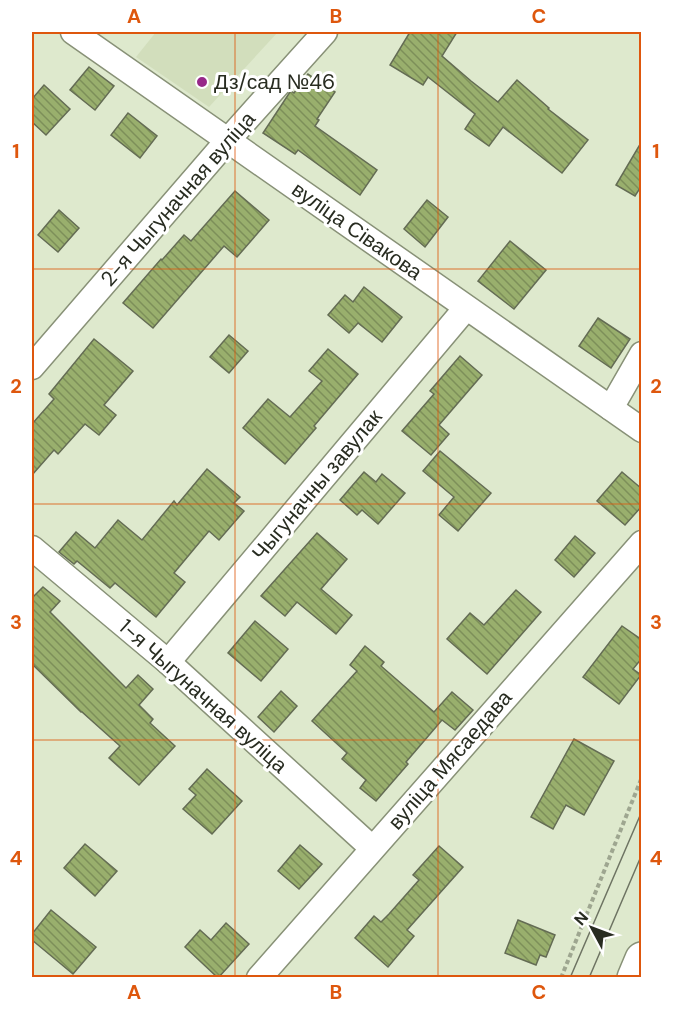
<svg xmlns="http://www.w3.org/2000/svg" width="673" height="1009" viewBox="0 0 673 1009" font-family="'DM Sans',sans-serif">
<style>
.built{fill:#d2debc}
.building{fill:url(#building-back-hatch);stroke:#646c54;stroke-width:1.5}
.lines{fill:none;stroke-linecap:round;stroke-linejoin:round}
.minor-casing{stroke:#889177;stroke-width:27}
.primary-casing{stroke:#889177;stroke-width:36}
.path{stroke:#9ea690;stroke-width:4;stroke-dasharray:4.5 3;stroke-linecap:butt}
.minor{stroke:#fff;stroke-width:24}
.primary{stroke:#fff;stroke-width:33}
.tram{stroke:#6e7463;stroke-width:1.5}
.grid{fill:none;stroke:#de570d;stroke-width:1.5;stroke-opacity:0.55}
.poi-dot{fill:#972889;stroke:#fff;stroke-width:2}
.labels{text-anchor:middle;stroke-width:6;stroke-linejoin:round;paint-order:stroke}
.poi-label{font-size:21px;fill:#282c21;stroke:#fff;text-anchor:start}
.street-label{font-size:21px;fill:#282c21;stroke:#fff}
.neatline{fill:none;stroke:#de570d;stroke-width:2}
.grid-label{font-size:20px;text-anchor:middle;font-weight:bold;fill:#de570d}
</style>
<defs>
<pattern id="building-back-hatch" width="6" height="6" patternUnits="userSpaceOnUse" patternTransform="scale(1.5)"><rect width="6" height="6" fill="#99af6d"/><path d="M-1 5l2 2M0 0l6 6M5-1l2 2" fill="none" stroke="#7d8f59"/></pattern>
</defs>
<rect width="100%" height="100%" fill="#dee9cd"/>
<!-- built -->
<path class="built" d="M156,32H278L209,107L136,57Z"/>
<!-- building -->
<g class="building">
<path d="M410,32H457L442,56L471,81L498,102L517,80L549,108L548,109L588,140L562,173L503,127L489,146L465,129L475,114L428,77L423,85L390,65Z"/>
<path d="M89,67L114,86L95,110L70,90Z"/>
<path d="M308,74L335,92L317,119L319,120L315,126L377,170L360,195L298,150L295,154L263,133L290,92L291,91L294,93Z"/>
<path d="M44,85L70,109L46,135L32,122V99Z"/>
<path d="M128,113L157,136L140,158L111,135Z"/>
<path d="M642,141V185L635,196L616,185Z"/>
<path d="M235,191L269,220L237,257L224,246L153,328L123,303L161,259L162,260L184,235L191,241Z"/>
<path d="M427,200L448,217L425,247L404,229Z"/>
<path d="M59,210L79,228L58,252L38,235Z"/>
<path d="M510,241L546,270L514,309L478,281Z"/>
<path d="M364,287L402,317L382,342L358,323L349,333L328,315L345,295L353,302Z"/>
<path d="M598,318L630,339L611,368L579,346Z"/>
<path d="M229,335L248,351L229,373L210,357Z"/>
<path d="M94,339L133,371L104,405L116,415L99,435L85,424L58,454L54,450L32,475V424L54,399L49,394Z"/>
<path d="M328,349L358,374L314,426L316,428L285,464L243,428L268,399L290,417L322,381L309,371Z"/>
<path d="M460,356L482,375L439,425L449,434L431,455L402,431L434,394L430,391Z"/>
<path d="M440,451L491,493L458,531L439,515L454,497L423,471Z"/>
<path d="M207,469L240,497L234,503L244,511L219,540L209,531L174,573L185,582L156,617L115,583L110,588L77,561L74,564L59,552L76,532L95,548L118,520L142,540L174,501L177,505Z"/>
<path d="M364,472L376,482L382,474L405,493L378,524L362,510L357,515L340,500Z"/>
<path d="M622,472L642,489V506L625,525L597,501Z"/>
<path d="M317,533L347,559L321,589L352,615L336,634L297,602L285,616L261,596Z"/>
<path d="M575,536L595,553L574,577L555,560Z"/>
<path d="M43,587L60,601L50,612L126,688L138,675L153,689L139,705L153,719L150,723L175,746L139,785L109,758L120,746L82,712H81L32,664V594L34,596Z"/>
<path d="M516,590L541,612L487,674L447,639L470,613L484,625Z"/>
<path d="M255,621L288,649L261,681L228,653Z"/>
<path d="M622,626L642,640V658L633,669L641,675L619,704L583,677Z"/>
<path d="M365,646L384,662L381,666L434,712L452,692L473,710L455,730L442,720L406,762L408,764L376,801L360,788L366,780L342,759L347,753L312,721L357,671L350,665Z"/>
<path d="M281,691L297,706L274,732L258,717Z"/>
<path d="M574,739L614,761L584,815L566,805L553,829L531,817Z"/>
<path d="M207,769L242,801L212,834L183,809L196,795L189,789Z"/>
<path d="M85,844L117,871L95,896L64,868Z"/>
<path d="M300,845L322,864L299,889L278,871Z"/>
<path d="M439,846L463,867L407,930L414,936L388,967L355,938L374,916L381,922L389,914L419,880L413,875Z"/>
<path d="M51,910L96,947L73,974L32,940V934Z"/>
<path d="M518,920L555,935L546,957L540,955L536,965L505,953Z"/>
<path d="M226,923L249,944L218,978L185,947L200,930L211,940Z"/>
</g>
<g class="lines">
<defs>
<g id="minor">
<path d="M73,32L642,430"/>
<path d="M32,367L228,140L325,32"/>
<path d="M611,408L642,354"/>
<path d="M32,548L168,662L372,848"/>
<path d="M168,662L466,308"/>
<path d="M259,978L642,543"/>
</g>
<path id="primary" d="M634,978L642,959"/>
</defs>
<!-- minor casing -->
<use href="#minor" class="minor-casing"/>
<!-- primary casing -->
<use href="#primary" class="primary-casing"/>
<!-- path -->
<path class="path" d="M561,978L642,777"/>
<!-- minor -->
<use href="#minor" class="minor"/>
<!-- primary -->
<use href="#primary" class="primary"/>
<!-- tram -->
<g class="tram">
<path d="M570,978L642,811"/>
<path d="M589,978L642,854"/>
</g>
</g>
<!-- grid -->
<path class="grid" d="M235,32V978M438,32V978M32,269H642M32,504H642M32,740H642"/>
<!-- markers -->
<circle class="poi-dot" cx="202" cy="82" r="6"/>
<g class="labels">
<!-- poi labels -->
<g class="poi-label">
<text x="214" y="89">Дз/сад №46</text>
</g>
<!-- street labels -->
<g class="street-label">
<text transform="translate(178 199) rotate(-49)" y="7">2-я Чыгуначная вуліца</text>
<text transform="translate(357 231) rotate(35)" y="7">вуліца Сівакова</text>
<text transform="translate(317 485) rotate(-50)" y="7">Чыгуначны завулак</text>
<text transform="translate(203 696) rotate(42)" y="7">1-я Чыгуначная вуліца</text>
<text transform="translate(450 760) rotate(-49)" y="7">вуліца Мясаедава</text>
</g>
</g>
<!-- border -->
<rect width="673" height="1009" fill="none" stroke="#ffffff" stroke-width="66"/>
<!-- north arrow -->
<g transform="translate(592 928) rotate(311)" stroke="#ffffff" stroke-width="4.5" paint-order="stroke">
<path d="M0-4.5L10 22L0 15L-10 22Z" fill="#282c21"/>
<text y="-9" font-size="16" font-weight="bold" text-anchor="middle" fill="#282c21">N</text>
</g>
<rect x="33" y="33" width="607" height="943" class="neatline"/>
<g class="grid-label">
<text x="134" y="23">A</text>
<text x="336" y="23">B</text>
<text x="539" y="23">C</text>
<text x="16" y="158">1</text>
<text x="656" y="158">1</text>
<text x="16" y="393">2</text>
<text x="656" y="393">2</text>
<text x="16" y="629">3</text>
<text x="656" y="629">3</text>
<text x="16" y="865">4</text>
<text x="656" y="865">4</text>
<text x="134" y="999">A</text>
<text x="336" y="999">B</text>
<text x="539" y="999">C</text>
</g>
</svg>
